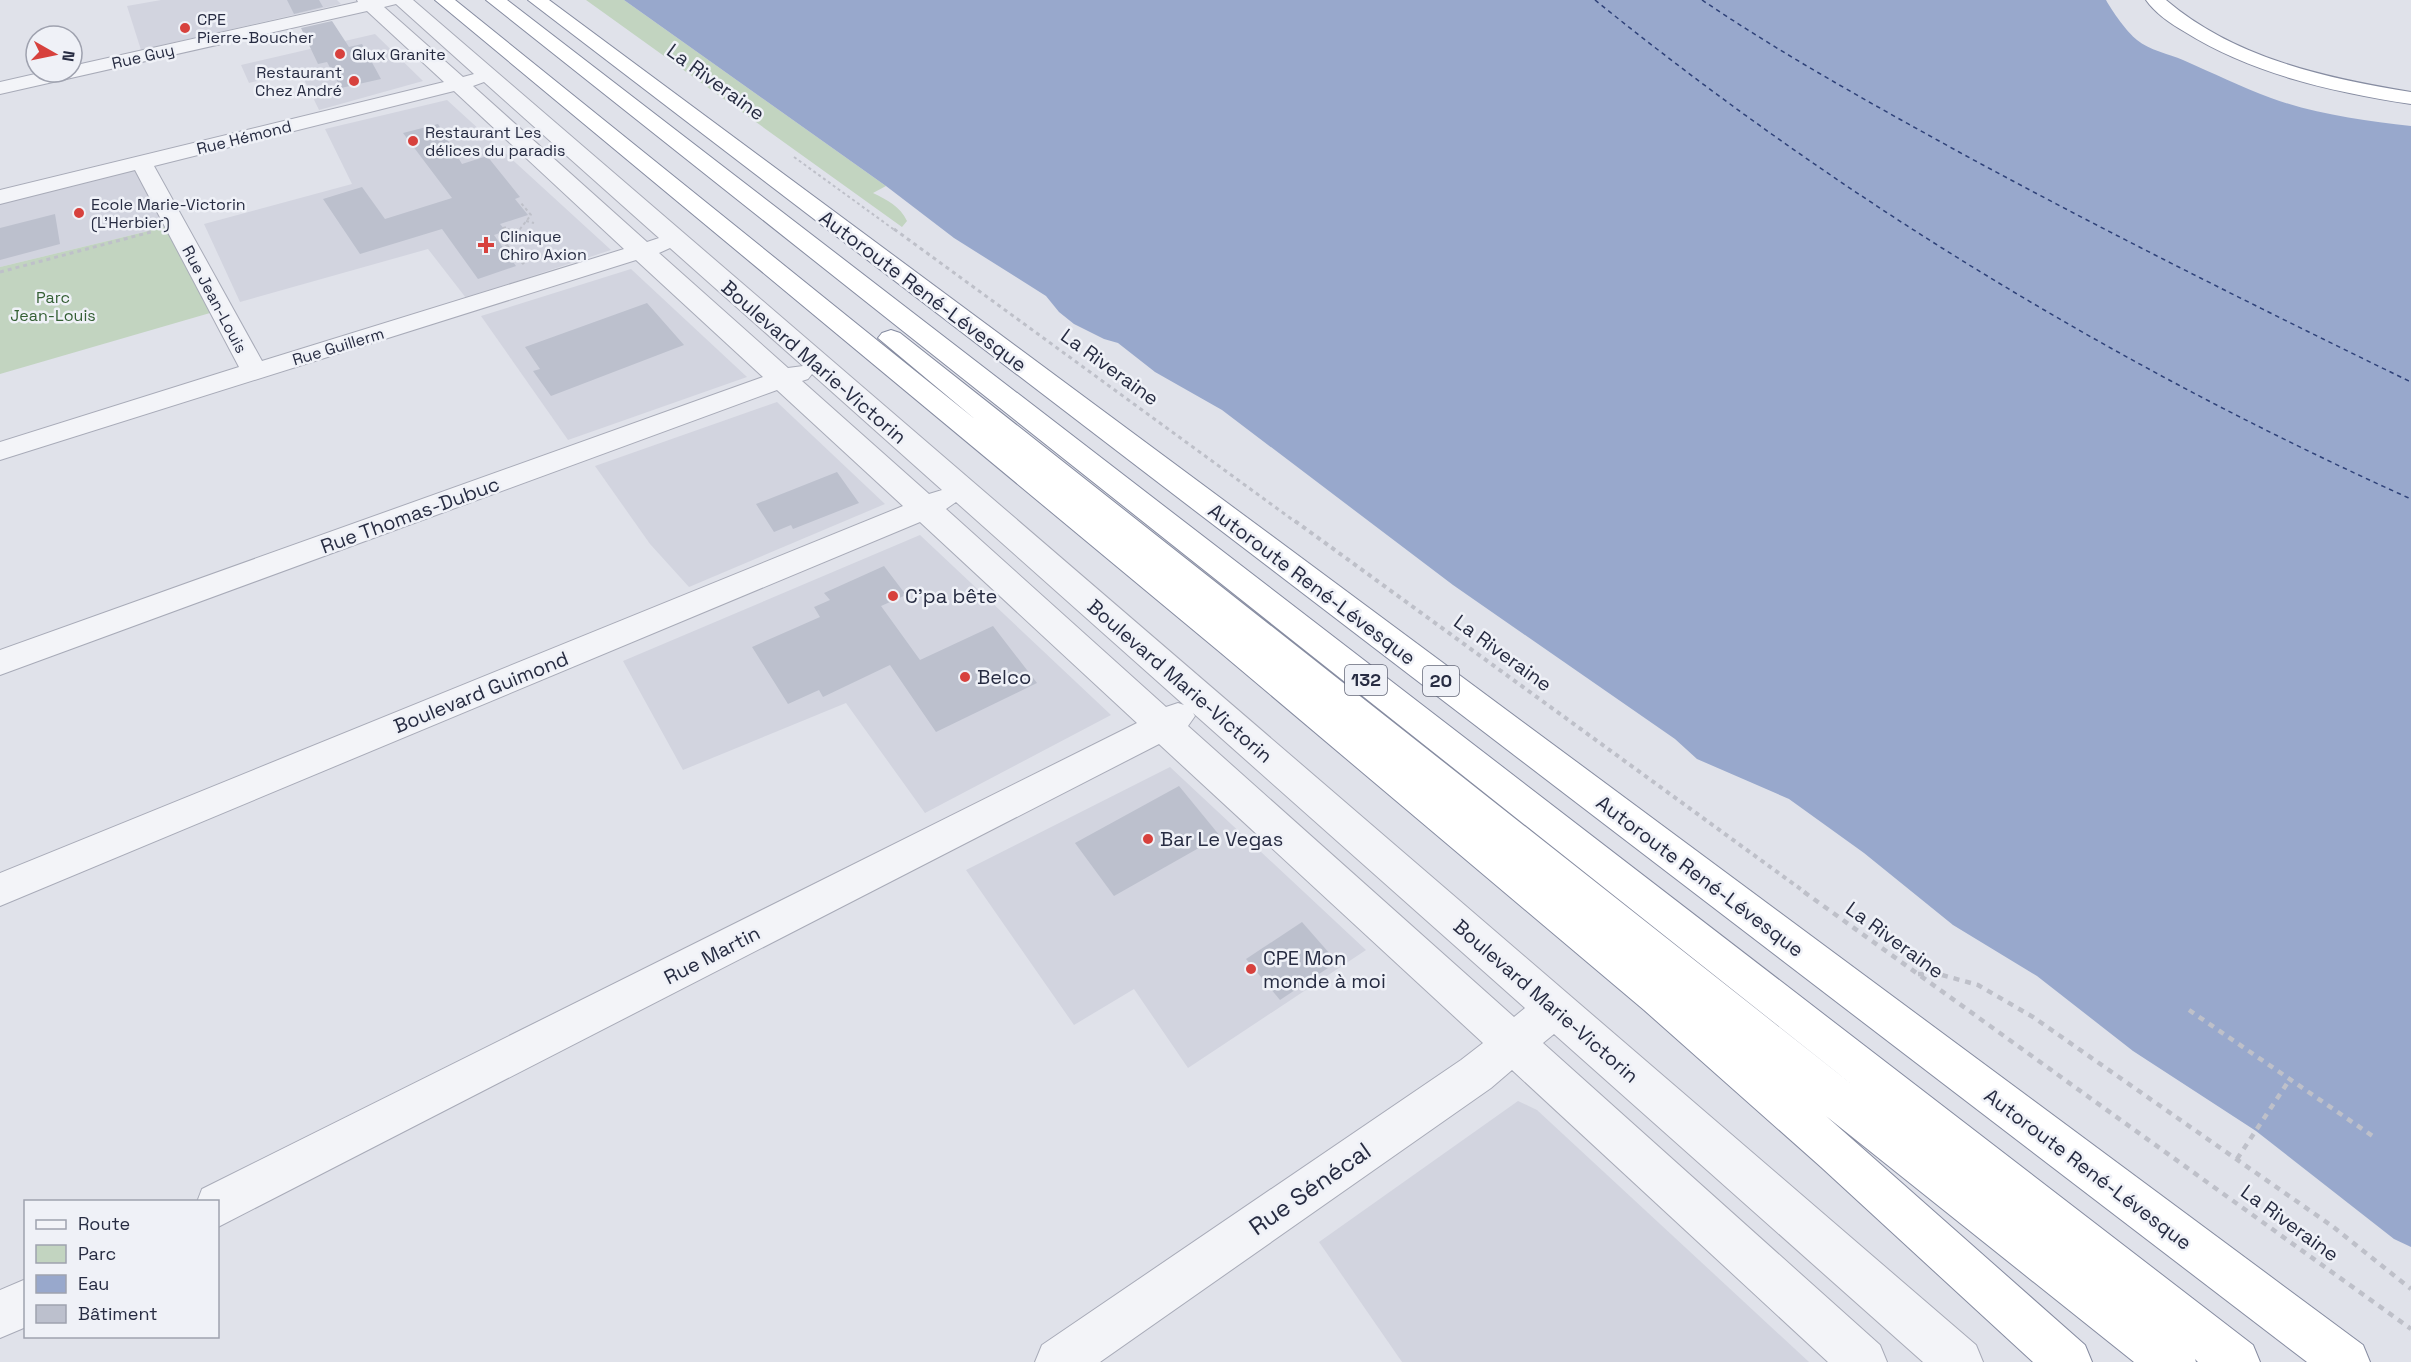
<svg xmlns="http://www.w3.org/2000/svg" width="2411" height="1362" viewBox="0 0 2411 1362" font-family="'Space Grotesk',sans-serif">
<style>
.built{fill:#d2d4df}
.green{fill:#c2d4c0}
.water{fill:#98a8cc}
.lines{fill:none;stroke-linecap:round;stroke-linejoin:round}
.ferry{stroke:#2f4279;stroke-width:1.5;stroke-dasharray:4.5 4;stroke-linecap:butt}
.building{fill:#bcc0cd}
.minor-casing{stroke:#a8abb8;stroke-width:2}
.highway-casing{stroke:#868ca1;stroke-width:2}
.path-far3{stroke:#bec0c9;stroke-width:2;stroke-dasharray:3 3;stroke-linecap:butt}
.path-far2{stroke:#bec0c9;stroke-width:3;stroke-dasharray:4 4;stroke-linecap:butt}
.path-far1{stroke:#bec0c9;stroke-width:4;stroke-dasharray:4.5 4.5;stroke-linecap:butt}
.path{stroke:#bec0c9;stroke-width:4.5;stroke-dasharray:6 6;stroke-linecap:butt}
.minor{fill:#f3f4f8;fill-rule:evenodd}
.highway{fill:#fff;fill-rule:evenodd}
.poi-dot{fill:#d7413d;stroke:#eff1f7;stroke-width:2}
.labels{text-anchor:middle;stroke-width:5;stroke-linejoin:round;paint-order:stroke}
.far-poi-label{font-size:16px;fill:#272c42;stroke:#eff1f7;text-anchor:start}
.far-street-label{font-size:16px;fill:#272c42;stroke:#eff1f7}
.far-park-label{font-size:16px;fill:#345f34;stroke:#eff1f7}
.shield{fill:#eff1f7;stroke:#636778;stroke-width:1.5}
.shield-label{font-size:18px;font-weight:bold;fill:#272c42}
.street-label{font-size:20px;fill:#272c42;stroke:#eff1f7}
.poi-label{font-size:20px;fill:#272c42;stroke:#eff1f7;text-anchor:start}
.near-street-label{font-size:24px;fill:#272c42;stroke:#eff1f7}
</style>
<rect width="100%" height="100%" fill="#e0e2ea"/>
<!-- built -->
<g class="built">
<path d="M161,0H337L341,4L141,50L127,6Z"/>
<path d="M375,34L423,81L319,110L300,71L249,83L241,65Z"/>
<path d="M447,100L611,250L466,298L428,249L240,302L204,224L352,184L325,129Z"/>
<path d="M137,166L165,227L0,267V200Z"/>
<path d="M631,269L747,377L568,440L481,316Z"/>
<path d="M777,402L885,504L689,587L650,544L595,466Z"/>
<path d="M920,535L1111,715L925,813L846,703L683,770L623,661Z"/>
<path d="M1170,767L1366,950L1188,1068L1134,989L1074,1025L966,870Z"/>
<path d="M1518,1101L1537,1110L1809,1362H1402L1319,1242Z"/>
</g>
<!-- green -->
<g class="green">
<path d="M586,0H624L886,186L873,193C887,200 900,206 907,221L902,227Z"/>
<path d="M165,227L210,313L0,374V267Z"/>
</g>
<!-- water -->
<path class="water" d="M624,0H2106C2112,11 2127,32 2137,40C2149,50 2169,54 2183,60C2213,73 2241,87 2271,98C2315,114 2365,121 2411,126V1247L2394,1239L2256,1131L2133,1051L2037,976L1953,925L1864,853L1789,799L1697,759L1675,739L1453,585L1222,410L1155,372L1118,343L1104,339L1074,324L1059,312L1046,296L954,238L886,186Z"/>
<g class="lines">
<!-- ferry -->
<g class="ferry">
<path d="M1595,0C1843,201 2120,368 2411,499"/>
<path d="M1702,0C1785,56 1872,104 1959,152C2108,233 2259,308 2411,382"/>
</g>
</g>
<!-- building -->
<g class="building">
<path d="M287,0H319L323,7L294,14Z"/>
<path d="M332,21L349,47L362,44L381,79L341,88L327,62L318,64L301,28Z"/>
<path d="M438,124L462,164L487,156L520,197L515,199L528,215L500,224L506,231L494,235L516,266L478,279L442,229L360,254L323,199L362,187L385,219L452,198L403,133Z"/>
<path d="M55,214L60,244L0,260V228Z"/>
<path d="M647,303L684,345L551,396L533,371L540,369L525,347Z"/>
<path d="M837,472L859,503L793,529L791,525L774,532L756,504Z"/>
<path d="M884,566L906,595L881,606L920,660L993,626L1037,683L936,732L890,665L823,697L819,690L788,704L752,647L820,617L814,607L830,600L824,593Z"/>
<path d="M1179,786L1220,836L1114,896L1075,843Z"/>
<path d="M1302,922L1337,962L1280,1000L1246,959Z"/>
</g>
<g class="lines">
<defs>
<g id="minor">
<path d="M357,0H413L1976,1345L1983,1362H1923L1554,1034L1543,1043L1880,1345L1887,1362H1828L1512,1070L1491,1088L1100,1362H1035L1042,1345L1461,1060L1483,1043L1159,744L218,1227V1202H197L202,1189L1137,723L920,522L0,906V873L903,506L777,390L0,675V650L763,377L636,260L0,460V442L239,367L135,170L0,204V190L444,82L367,11L0,94V82L44,72H72V66L358,2ZM396,4L474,74L463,77L384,7ZM484,82L659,238L647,242L473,86ZM454,91L624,249L262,361L154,166ZM670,248L803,366L788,368L659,253ZM812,374L942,490L929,494L802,381L808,379ZM956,502L1184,705L1178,703L1166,707L946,509ZM1193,713L1525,1008L1514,1017L1188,726L1195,716Z"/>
<path d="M26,1279V1327L0,1338V1290Z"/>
</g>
<g id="highway">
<path d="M435,0H455L976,420L878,338L882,333L891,330L900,333L1859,1090L486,0H507L2253,1345L2260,1362H2198L2195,1359L2196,1362H2134L1826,1116L2085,1345L2092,1362H2033L1821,1167L1644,1010L1221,653Z"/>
<path d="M528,0H549L2363,1345L2370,1362H2307Z"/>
<path d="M2146,0H2166C2234,58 2325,78 2411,92V104C2333,92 2252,74 2185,32C2171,24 2155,13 2146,0Z"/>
</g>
</defs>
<!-- minor casing -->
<use href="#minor" class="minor-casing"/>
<!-- highway casing -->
<use href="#highway" class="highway-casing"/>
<!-- path-far3 -->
<g class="path-far3">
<path d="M794,157L896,231"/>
<path d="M526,221L534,223"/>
<path d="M503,228L507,227L509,231"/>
<path d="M514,231L520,229L531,215L521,203"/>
</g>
<!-- path-far2 -->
<g class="path-far2">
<path d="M508,229L510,232L519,229"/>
<path d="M894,229L1297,523"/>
<path d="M510,232L498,236L524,264"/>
<path d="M0,272L151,232"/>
</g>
<!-- path-far1 -->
<path class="path-far1" d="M1295,521L1806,893"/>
<!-- path -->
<g class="path">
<path d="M1804,892L2411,1329"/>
<path d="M1918,974L1942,975L1978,985L2033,1017L2332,1226L2411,1289"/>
<path d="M2189,1010L2374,1137"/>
<path d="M2237,1159L2290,1079"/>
</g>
<!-- minor -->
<use href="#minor" class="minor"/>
<!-- highway -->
<use href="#highway" class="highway"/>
</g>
<!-- markers -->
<g class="poi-dot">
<circle cx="185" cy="28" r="6"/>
<circle cx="340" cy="54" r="6"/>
<circle cx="354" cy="81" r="6"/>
<circle cx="413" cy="141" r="6"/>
<circle cx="79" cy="213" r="6"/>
<path d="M483 236h6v6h6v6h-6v6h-6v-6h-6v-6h6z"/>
<circle cx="893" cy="596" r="6"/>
<circle cx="965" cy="677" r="6"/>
<circle cx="1148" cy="839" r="6"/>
<circle cx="1251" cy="969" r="6"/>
</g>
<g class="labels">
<!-- far-poi labels -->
<g class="far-poi-label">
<text x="197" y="25">CPE<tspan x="197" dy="18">Pierre-Boucher</tspan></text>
<text x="352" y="60">Glux Granite</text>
<text x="342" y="78" text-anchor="end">Restaurant<tspan x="342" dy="18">Chez André</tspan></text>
<text x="425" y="138">Restaurant Les<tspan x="425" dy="18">délices du paradis</tspan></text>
<text x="91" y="210">Ecole Marie-Victorin<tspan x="91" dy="18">(L'Herbier)</tspan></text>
<text x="500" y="242">Clinique<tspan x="500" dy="18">Chiro Axion</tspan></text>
</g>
<!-- far-street labels -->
<g class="far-street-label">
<text transform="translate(143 56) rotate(-13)" y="6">Rue Guy</text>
<text transform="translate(244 137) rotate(-14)" y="6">Rue Hémond</text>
<text transform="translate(215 299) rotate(62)" y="6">Rue Jean-Louis</text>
<text transform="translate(338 346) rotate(-17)" y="6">Rue Guillerm</text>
</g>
<!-- far-park labels -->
<g class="far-park-label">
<text x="53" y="303">Parc<tspan x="53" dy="18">Jean-Louis</tspan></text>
</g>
<!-- shield labels -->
<g class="shield">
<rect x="1345" y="665" width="42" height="30" rx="4.5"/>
<rect x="1423" y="666" width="36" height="30" rx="4.5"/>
</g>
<g class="shield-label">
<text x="1366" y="686">132</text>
<text x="1441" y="687">20</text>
</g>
<!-- street labels -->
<g class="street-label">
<text transform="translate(716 82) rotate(36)" y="7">La Riveraine</text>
<text transform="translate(923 291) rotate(37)" y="7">Autoroute René-Lévesque</text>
<text transform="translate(814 362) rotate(41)" y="7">Boulevard Marie-Victorin</text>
<text transform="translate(1110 367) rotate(36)" y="7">La Riveraine</text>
<text transform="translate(410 515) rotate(-20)" y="7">Rue Thomas-Dubuc</text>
<text transform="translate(1312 584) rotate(37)" y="7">Autoroute René-Lévesque</text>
<text transform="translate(1503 653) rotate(36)" y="7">La Riveraine</text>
<text transform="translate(1180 681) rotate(41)" y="7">Boulevard Marie-Victorin</text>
<text transform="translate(481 692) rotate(-22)" y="7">Boulevard Guimond</text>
<text transform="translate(1700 876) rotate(37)" y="7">Autoroute René-Lévesque</text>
<text transform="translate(1895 940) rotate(36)" y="7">La Riveraine</text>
<text transform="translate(712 955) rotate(-27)" y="7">Rue Martin</text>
<text transform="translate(1546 1001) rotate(41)" y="7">Boulevard Marie-Victorin</text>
<text transform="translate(2088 1169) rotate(37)" y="7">Autoroute René-Lévesque</text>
<text transform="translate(2290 1223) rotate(36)" y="7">La Riveraine</text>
</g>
<!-- poi labels -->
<g class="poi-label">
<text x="905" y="603">C'pa bête</text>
<text x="977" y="684">Belco</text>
<text x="1160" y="846">Bar Le Vegas</text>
<text x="1263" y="965">CPE Mon<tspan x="1263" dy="23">monde à moi</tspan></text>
</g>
<!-- near-street labels -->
<g class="near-street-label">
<text transform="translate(1310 1189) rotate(-35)" y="8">Rue Sénécal</text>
</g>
</g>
<!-- legend -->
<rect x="24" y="1200" width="195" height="138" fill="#eff1f7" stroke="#9fa2af" stroke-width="1.5"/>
<rect x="36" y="1220" width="30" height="9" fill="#f3f4f8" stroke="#9fa2af" stroke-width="1.5"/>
<text x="78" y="1230" font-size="18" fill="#272c42">Route</text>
<rect x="36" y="1245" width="30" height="18" fill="#c2d4c0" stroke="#9fa2af" stroke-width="1.5"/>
<text x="78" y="1260" font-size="18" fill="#272c42">Parc</text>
<rect x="36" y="1275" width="30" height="18" fill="#98a8cc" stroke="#9fa2af" stroke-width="1.5"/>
<text x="78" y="1290" font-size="18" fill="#272c42">Eau</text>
<rect x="36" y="1305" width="30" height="18" fill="#bcc0cd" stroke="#9fa2af" stroke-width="1.5"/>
<text x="78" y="1320" font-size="18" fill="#272c42">Bâtiment</text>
<!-- north arrow -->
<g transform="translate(54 54) rotate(99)"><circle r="28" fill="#eff1f7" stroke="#9fa2af" stroke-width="1.5"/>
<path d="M0-4.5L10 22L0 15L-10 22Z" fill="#d7413d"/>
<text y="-9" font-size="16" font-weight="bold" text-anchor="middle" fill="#272c42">N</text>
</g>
</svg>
